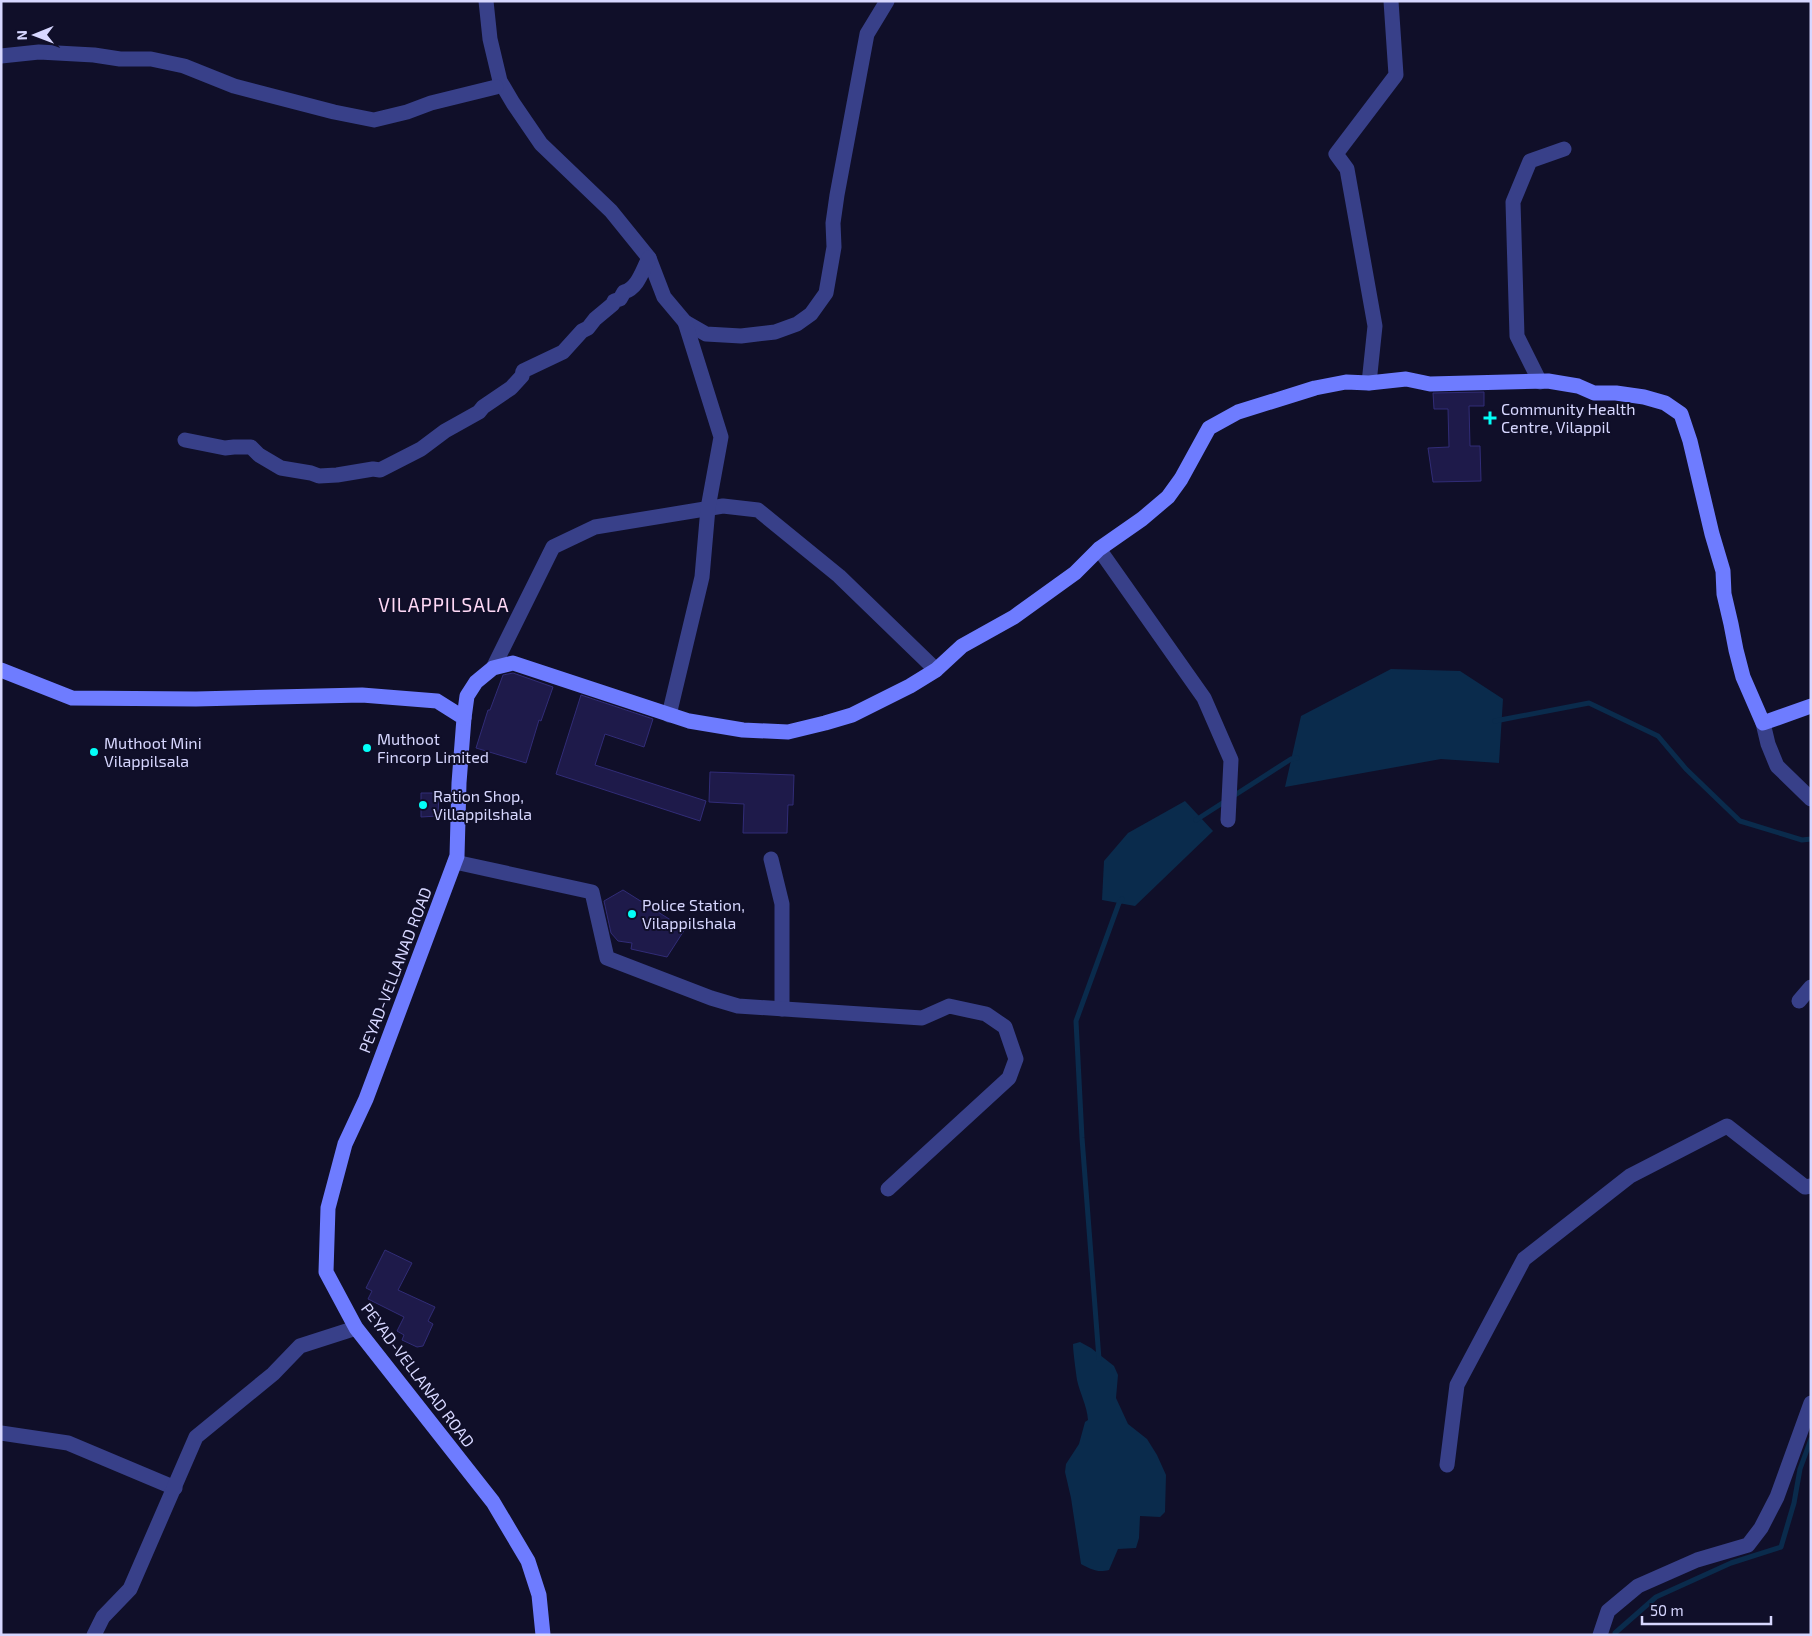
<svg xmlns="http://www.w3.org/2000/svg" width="1812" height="1636" viewBox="0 0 1812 1636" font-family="'Exo 2',sans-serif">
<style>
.water{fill:#0a2b4c}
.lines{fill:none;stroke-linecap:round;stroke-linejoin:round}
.stream{stroke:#0a2b4c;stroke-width:5}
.building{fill:#1e1a4a;stroke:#312c77}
.street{stroke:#384089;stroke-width:15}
.secondary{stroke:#6e7cff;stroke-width:15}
.poi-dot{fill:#03fff8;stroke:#100f29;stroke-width:2}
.labels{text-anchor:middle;stroke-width:4;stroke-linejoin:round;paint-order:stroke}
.poi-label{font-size:16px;fill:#d7d7ff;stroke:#100f29;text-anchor:start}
.street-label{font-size:16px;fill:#d7d7ff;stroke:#100f29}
.quarter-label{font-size:19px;letter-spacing:1px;fill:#ffd9f6;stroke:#100f29}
</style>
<rect width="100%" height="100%" fill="#100f29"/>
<!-- water -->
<g class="water">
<path d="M1391,669L1460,671L1503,699L1499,763L1441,759L1285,787L1301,716Z"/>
<path d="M1185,801L1213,831L1135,906L1102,900L1104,861L1128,833Z"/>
<path d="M1080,1342L1091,1348L1114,1366L1118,1375L1116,1398L1128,1424L1147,1439L1157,1455L1166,1475L1165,1512L1160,1517L1140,1516L1139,1538L1136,1548L1118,1549L1109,1570C1097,1573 1091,1569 1081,1564L1071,1498L1065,1472L1066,1464L1079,1444L1085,1422L1088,1420C1087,1405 1080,1394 1077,1380C1076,1372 1073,1352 1073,1344Z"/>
</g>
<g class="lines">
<!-- stream -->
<g class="stream">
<path d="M1495,721L1589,703L1658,736L1686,769L1740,821L1802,840L1811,839"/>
<path d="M1196,820L1291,759L1297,758"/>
<path d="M1099,1359L1082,1138L1076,1021L1119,903L1122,899"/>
<path d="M1616,1635L1615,1633L1656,1597L1731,1563L1781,1547L1794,1503L1800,1469L1811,1439"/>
</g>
</g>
<!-- building -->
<g class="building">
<path d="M1484,392V406H1469L1470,446H1480L1481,481L1433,482L1428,448L1449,447L1448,409H1434L1433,393Z"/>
<path d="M513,673L553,687L541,721L539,720L526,763L476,748L488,710H490L503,675Z"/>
<path d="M581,695L653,719L644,747L605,734L595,765L706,801L700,821L556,774Z"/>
<path d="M710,772L794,775L793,805H788L787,833H743L744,804L709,802Z"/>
<path d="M421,793H439L438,816L421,817Z"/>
<path d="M623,890L685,929L667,957L631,949L632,943L618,941L611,933L604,901Z"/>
<path d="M385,1250L412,1263L398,1290L435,1307L428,1321L433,1324L423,1346L417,1347L402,1340L404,1335L397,1331L404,1317L368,1299L372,1291L366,1288Z"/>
</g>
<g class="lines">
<!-- street -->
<g class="street">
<path d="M486,1L490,39L500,81L513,103L541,144L611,211L649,258L664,297L685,322L706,334L741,336L775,332L797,324L811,314L826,293L834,247L833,223L837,195L867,34L887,1"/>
<path d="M1,56L39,52L94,55L120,59H151L184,66L234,86L334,112L374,120L407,112L431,103L496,87"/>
<path d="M1540,382L1517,336L1513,202L1530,161L1564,149"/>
<path d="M1369,383L1375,326L1347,169L1336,154L1396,75L1391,1"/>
<path d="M185,440L225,448L234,447H251L259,455L281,468L311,473L319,476L337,475L373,469L380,470L421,449L445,431L479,412L483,407L511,388L522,376L523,371L563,352L582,331L588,328L595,319L613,304L614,301L620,299L624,292C638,288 642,271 649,258"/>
<path d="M1099,549L1204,698L1231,760L1228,820"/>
<path d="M493,668L553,547L595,527L723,506L758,510L839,576L936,670"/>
<path d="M669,715L702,577L708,508L721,437L685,322"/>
<path d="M1763,723L1768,744L1777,766L1811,799"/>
<path d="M771,859L782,904V1009"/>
<path d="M455,862L592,892L607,958L711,998L738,1006L922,1018L949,1006L986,1014L1005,1027L1016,1059L1009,1078L888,1189"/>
<path d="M1799,1001L1811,987"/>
<path d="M1,1433L68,1443L175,1488"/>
<path d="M1447,1465L1457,1385L1524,1259L1630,1176L1727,1126L1805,1187L1811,1186"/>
<path d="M94,1635L103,1617L130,1589L196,1437L273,1374L300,1346L356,1328"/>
<path d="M1600,1635L1608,1611L1638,1586L1697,1560L1748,1545L1761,1528L1777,1497L1811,1403"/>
</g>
<!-- secondary -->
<g class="secondary">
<path d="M1,670L72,698L196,699L362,695L437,701L464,718L459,783L457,856L366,1099L345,1144L328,1208L326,1272L356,1328L493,1502L528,1561L539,1595L543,1635"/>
<path d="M464,718L467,696L476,682L493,668L513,663L689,721L743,730L788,732L825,723L852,715L910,686L936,670L962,646L1014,617L1075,573L1099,549L1142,519L1168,497L1181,479L1209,428L1238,412L1315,388L1346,382L1369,383L1406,379L1430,384L1548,381L1578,386L1594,393H1616L1644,397L1665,403L1681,414L1690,441L1712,534L1723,571L1724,594L1731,624L1736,650L1743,677L1763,723L1811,706"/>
</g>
</g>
<!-- markers -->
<g class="poi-dot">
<path d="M1487.5 410.5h5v5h5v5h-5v5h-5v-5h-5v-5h5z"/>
<circle cx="367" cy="748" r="5"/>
<circle cx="94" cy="752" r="5"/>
<circle cx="423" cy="805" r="5"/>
<circle cx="632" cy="914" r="5"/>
</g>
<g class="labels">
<!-- poi labels -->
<g class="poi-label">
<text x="1501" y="415">Community Health<tspan x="1501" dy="18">Centre, Vilappil</tspan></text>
<text x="377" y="745">Muthoot<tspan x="377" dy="18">Fincorp Limited</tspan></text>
<text x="104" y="749">Muthoot Mini<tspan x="104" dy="18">Vilappilsala</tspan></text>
<text x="433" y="802">Ration Shop,<tspan x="433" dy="18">Villappilshala</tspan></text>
<text x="642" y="911">Police Station,<tspan x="642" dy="18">Vilappilshala</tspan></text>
</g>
<!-- street labels -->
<g class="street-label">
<text transform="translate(395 970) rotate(-69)" y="6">PEYAD-VELLANAD ROAD</text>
<text transform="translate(418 1375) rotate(53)" y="6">PEYAD-VELLANAD ROAD</text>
</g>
<!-- quarter labels -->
<g class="quarter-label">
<text x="444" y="612">VILAPPILSALA</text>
</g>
</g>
<!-- border -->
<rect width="1812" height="1636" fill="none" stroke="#d7d7ff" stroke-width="5"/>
<!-- north arrow -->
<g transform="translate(35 35) rotate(269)" stroke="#100f29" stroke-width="4" paint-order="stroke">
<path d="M0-4L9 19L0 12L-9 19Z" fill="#d7d7ff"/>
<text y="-8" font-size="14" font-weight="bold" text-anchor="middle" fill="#d7d7ff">N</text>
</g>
<!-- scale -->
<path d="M1642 1616v8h129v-8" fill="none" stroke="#d7d7ff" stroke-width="2.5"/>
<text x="1650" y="1616" font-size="15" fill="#d7d7ff" stroke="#100f29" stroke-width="4" paint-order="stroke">50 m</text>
</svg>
